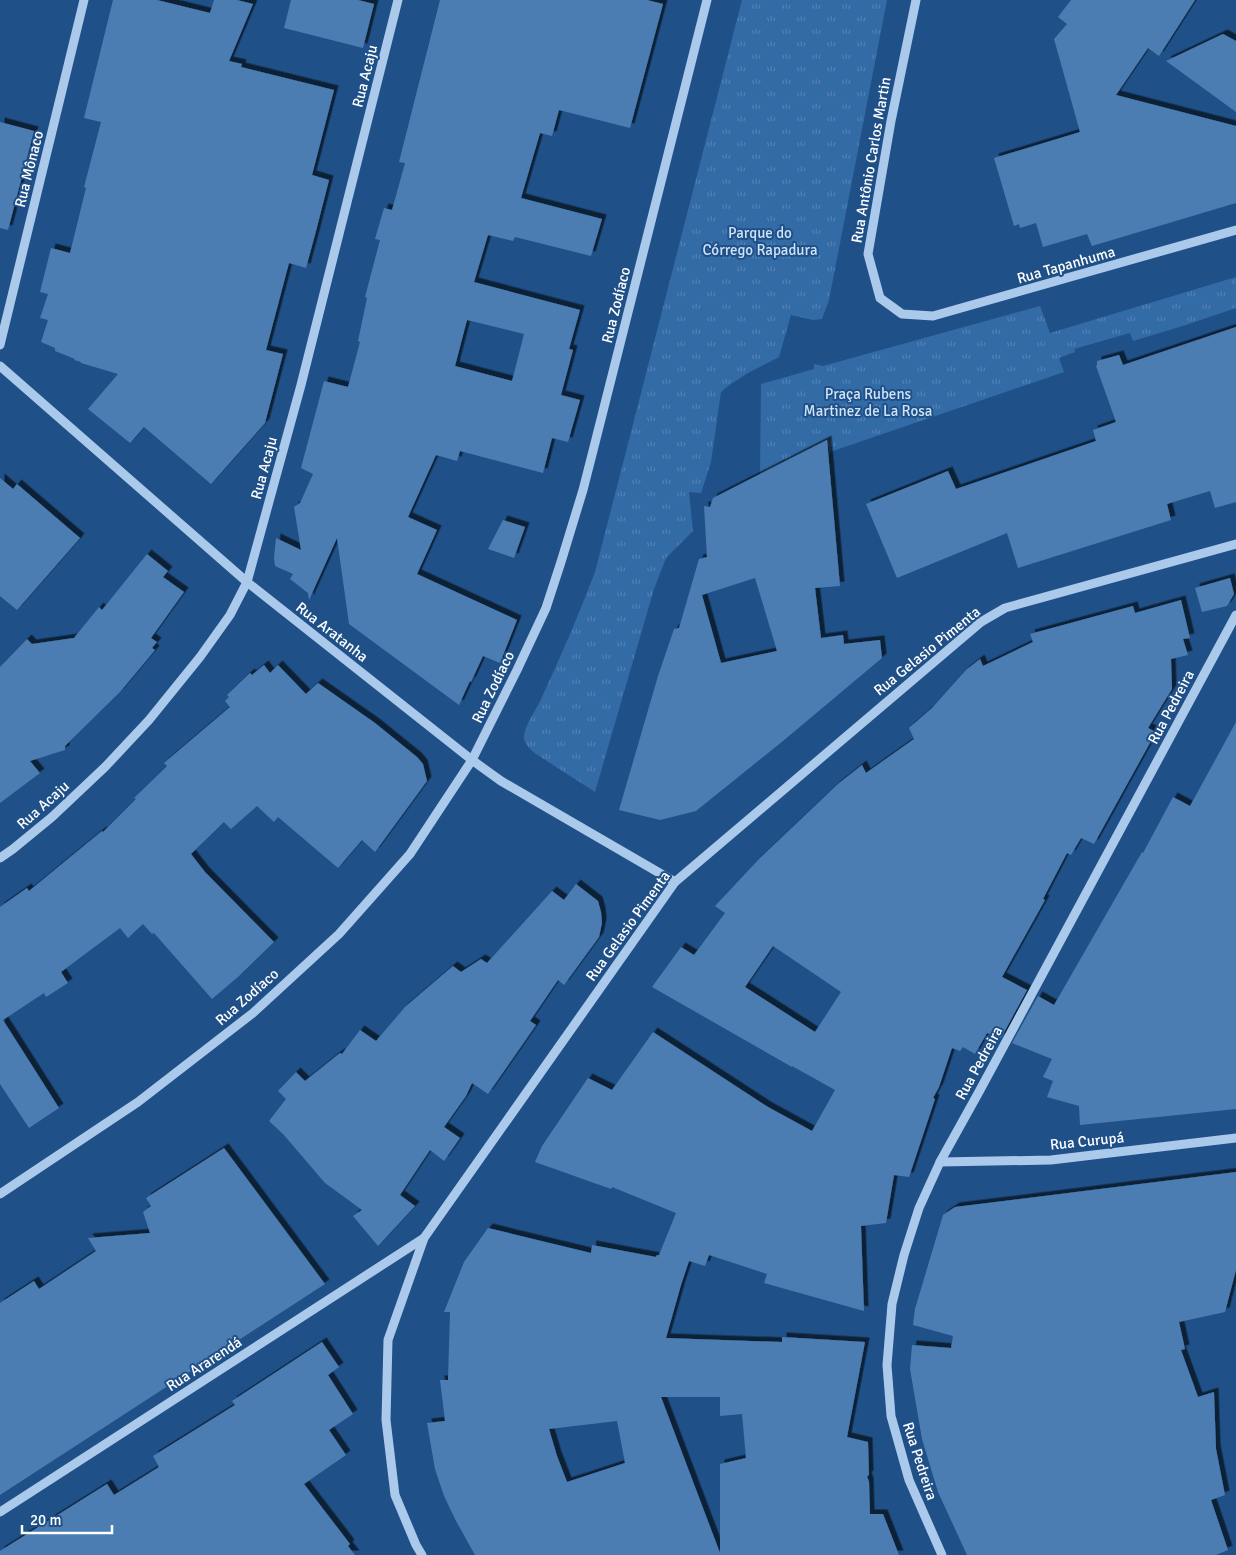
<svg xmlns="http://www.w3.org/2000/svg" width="1236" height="1555" viewBox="0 0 1236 1555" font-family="Signika,sans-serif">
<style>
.park{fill:url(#park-tufts)}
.building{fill:#4c7db2;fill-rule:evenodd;filter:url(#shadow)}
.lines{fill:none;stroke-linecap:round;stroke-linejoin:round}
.minor{stroke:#aac9eb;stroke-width:9}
.labels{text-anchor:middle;stroke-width:4;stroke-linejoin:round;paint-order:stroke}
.street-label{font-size:15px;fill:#fff;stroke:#1f5088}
.park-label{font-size:15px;fill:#cfe3f8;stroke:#1f5088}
</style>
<defs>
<pattern id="park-tufts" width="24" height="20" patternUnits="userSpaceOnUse" patternTransform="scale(1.25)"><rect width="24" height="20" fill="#336ba6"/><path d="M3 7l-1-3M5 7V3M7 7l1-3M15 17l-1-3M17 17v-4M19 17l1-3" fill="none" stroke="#5281b3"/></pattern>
<filter id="shadow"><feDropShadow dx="4.5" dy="-4.5" stdDeviation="0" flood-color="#0009"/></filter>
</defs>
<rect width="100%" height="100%" fill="#1f5088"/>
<!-- park -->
<g class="park">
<path d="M742,0H887L829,300L822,319L813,320L791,315L779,357L748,373L728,386L721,392L711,462L701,493L689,492L693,531L666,558L654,589L595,792L536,754C531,750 523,743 524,736C526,722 537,709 542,697C561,656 579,614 595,572Z"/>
<path d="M1236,277V308L1186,325L1133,341L1130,333L1074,349L1075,352L1059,358L1064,372L760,476L761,384L814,369V364L823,366L1040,306L1050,333Z"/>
</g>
<!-- building -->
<g class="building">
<path d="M113,0H157L210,13L214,0H237L253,4L229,61L242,64L241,67L334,90L312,175L329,180L316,231L306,268L289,263L266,350L283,354L265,423L211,484L144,427L130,443L88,409L118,374L81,363V362L74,360L75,359L55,351V348L41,342L48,320L40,318L48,294L40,292L51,248L70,253L86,188L84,187L101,122L84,118Z"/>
<path d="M291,0H358L374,4L363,48L284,28Z"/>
<path d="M440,0H647L663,4L630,128L559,110L552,136L540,133L521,198L602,219L591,256L515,237L513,241L488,235L474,282L580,310L569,349L573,350L561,395L580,400L568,442L552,438L543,473L460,451L457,461L436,455L408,517L437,530L417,574L517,620L500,663L483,656L471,682L470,681L459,705L349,624L337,538L309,600L308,593L290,579L293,574L275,566L274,558L276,538L301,550L294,507L300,503L313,474L301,468L324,381L348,387L360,342L358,341L367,298L365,297L380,240L375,239L384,208L392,210L405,163L399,162ZM467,320L524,334L512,381L455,366Z"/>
<path d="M1071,0H1195L1159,56L1148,48L1116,95L1236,126V203L1092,246L1087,234L1043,247L1036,223L1020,228L1019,224L1014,226L994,158L1080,132L1054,39L1067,24L1058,17Z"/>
<path d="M1223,34L1236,41V112L1166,61Z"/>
<path d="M0,122L34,131L8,230L0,228Z"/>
<path d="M1236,327V502L1215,508L1210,491L1167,504L1171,520L1018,568L1007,533L897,578L866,504L948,471L956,489L1096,441L1093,430L1116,422L1096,366L1097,365V361L1119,355L1123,365Z"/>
<path d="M827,440L840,586L815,588L821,638L843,635L844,644L880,640L882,658L783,741L696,811L660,820L619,810L658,676L674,629L679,628L699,559L707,557L704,506L710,507L713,498ZM755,578L777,651L721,663L702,595Z"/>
<path d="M0,478L13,489L17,484L80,538L17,610L0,596Z"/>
<path d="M503,520L525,527L514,558L488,549Z"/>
<path d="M147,554L168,571L163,577L184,592L151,638L157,642L152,648L155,650L120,692L65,746V750L30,761L40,773L0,803V667L27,639L32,644L74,638L99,607L102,610Z"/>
<path d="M1230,578L1234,594L1227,606L1202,612L1195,588Z"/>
<path d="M1181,600L1190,638L1183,639L1188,655L1171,659L1172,689L1148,728L1156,732L1094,844L1081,838L1071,855L1067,853L1043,899L1045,900L1002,977L1027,990L1001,1038L987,1033L975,1054L963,1047L960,1051L952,1048L939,1087L933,1098L935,1099L909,1177L894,1175L886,1223L861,1226L864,1311L764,1283L767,1274L709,1255L705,1266L689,1261L681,1285L666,1338L782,1342V1337L865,1342L847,1437L868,1442L869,1475L867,1476L869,1482L870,1514H883L899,1555H475L456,1521L444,1496L435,1469L427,1423L445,1421L440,1380H448L450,1312H444L464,1262L488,1228L591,1253L592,1245L656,1257L657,1255H659L676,1213L612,1187L611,1189L535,1162L542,1146L588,1078L612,1090L653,1032L768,1107L812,1131L835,1090L792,1066V1067L652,987L681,947L694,955L725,913L715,906L759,859L838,784L862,765L866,773L914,739L909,728L932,708L966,670L980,659L983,666L1033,642L1030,634L1133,606L1135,613ZM773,946L841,992L815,1032L745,987ZM661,1397H720V1416L742,1414L746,1458L720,1464V1553ZM617,1421L625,1463L567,1482L557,1456L549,1429Z"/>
<path d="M264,665L270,673L278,665L306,694L318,683L375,723L417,757L423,764L427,781L375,852L362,840L338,868L278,817L274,822L257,806L231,829L224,822L191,854L205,872L274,942L238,977L212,999L154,933L152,934L143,924L128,938L120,928L61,972L68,983L46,997L44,993L3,1020L59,1108L29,1128L0,1084V907L27,888L29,891L102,831L103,832L136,799L134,798L167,766L164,763L230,707L225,701L229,697L227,695L250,673L252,675Z"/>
<path d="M1236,722V1109L1080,1125L1079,1106L1047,1097L1053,1081L1043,1077L1052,1059L1012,1043L1038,996L1054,1005L1142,852L1143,853L1173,797L1190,806Z"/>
<path d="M576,884L598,901L601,912L602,923L599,937L564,985L558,980L530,1021L536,1025L488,1094L472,1083L466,1096L444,1127L460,1138L444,1161L430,1150L400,1195L415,1206L378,1246L353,1216L362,1210L325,1183L283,1134L269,1121L286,1099L278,1091L296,1072L305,1081L340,1053L342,1054L360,1030L376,1041L405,1007L453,966L461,972L481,959L487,963L552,891L564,900Z"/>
<path d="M224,1148L325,1284L0,1495V1303L34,1281L39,1289L96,1251L88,1238L150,1233L143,1212L151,1206L146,1198Z"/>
<path d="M1236,1172V1270L1225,1312L1179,1322L1185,1349L1181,1350L1198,1397L1214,1392L1216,1449L1225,1495L1211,1500L1228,1550L1216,1555H967L938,1492L922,1439L910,1369L912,1345L951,1348L953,1336L913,1325L915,1309L943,1215L955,1207Z"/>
<path d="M322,1342L339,1367L328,1375L353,1414L329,1430L346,1455L304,1484L350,1544L348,1546L355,1555H0V1551L107,1484L114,1495L159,1467L153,1456L235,1405L232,1401Z"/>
</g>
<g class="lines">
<!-- minor -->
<g class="minor">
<path d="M916,0L891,121L868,254L880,298L902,314L933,316L1236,230"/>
<path d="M0,345L84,0"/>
<path d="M0,366L247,582L472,760L501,781L675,882"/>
<path d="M0,858L13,849L52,817L105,767L149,720L200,657L230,615L247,582L301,385L398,0"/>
<path d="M940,1162L1051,1160L1236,1138"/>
<path d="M0,1194L138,1102L253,1013L339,934L410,854L472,760L517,670L546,608L561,562L583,490L596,439L707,0"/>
<path d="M0,1512L424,1238"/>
<path d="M422,1555L416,1545L395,1495L386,1420L388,1340L424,1238L675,882L981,622L1005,608L1236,544"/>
<path d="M942,1555L909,1480L891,1416L887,1365L892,1304L904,1255L919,1208L940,1162L980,1090L1236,615"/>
</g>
</g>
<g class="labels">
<!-- street labels -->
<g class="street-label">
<text transform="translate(365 76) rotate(-76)" y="5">Rua Acaju</text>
<text transform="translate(871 160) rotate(-80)" y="5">Rua Antônio Carlos Martin</text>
<text transform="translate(29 169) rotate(-76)" y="5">Rua Mônaco</text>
<text transform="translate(1066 265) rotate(-16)" y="5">Rua Tapanhuma</text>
<text transform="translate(616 305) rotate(-76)" y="5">Rua Zodíaco</text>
<text transform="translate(264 468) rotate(-75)" y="5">Rua Acaju</text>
<text transform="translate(332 632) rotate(38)" y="5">Rua Aratanha</text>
<text transform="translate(927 651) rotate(-39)" y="5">Rua Gelasio Pimenta</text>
<text transform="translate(493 687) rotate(-64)" y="5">Rua Zodíaco</text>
<text transform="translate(1171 707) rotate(-62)" y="5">Rua Pedreira</text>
<text transform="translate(43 805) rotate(-42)" y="5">Rua Acaju</text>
<text transform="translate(628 926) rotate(-54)" y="5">Rua Gelasio Pimenta</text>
<text transform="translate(247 997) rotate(-41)" y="5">Rua Zodíaco</text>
<text transform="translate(979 1063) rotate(-61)" y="5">Rua Pedreira</text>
<text transform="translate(1087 1141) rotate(-6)" y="5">Rua Curupá</text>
<text transform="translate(204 1364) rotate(-33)" y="5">Rua Ararendá</text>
<text transform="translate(920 1461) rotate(72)" y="5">Rua Pedreira</text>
</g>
<!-- park labels -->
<g class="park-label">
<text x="760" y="238">Parque do<tspan x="760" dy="17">Córrego Rapadura</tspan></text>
<text x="868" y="399">Praça Rubens<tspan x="868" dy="17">Martinez de La Rosa</tspan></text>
</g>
</g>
<!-- scale -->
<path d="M22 1525v8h90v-8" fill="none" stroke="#ffffff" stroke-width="2.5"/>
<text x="30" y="1525" font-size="15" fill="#ffffff" stroke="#1f5088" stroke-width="4" paint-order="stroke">20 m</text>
</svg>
